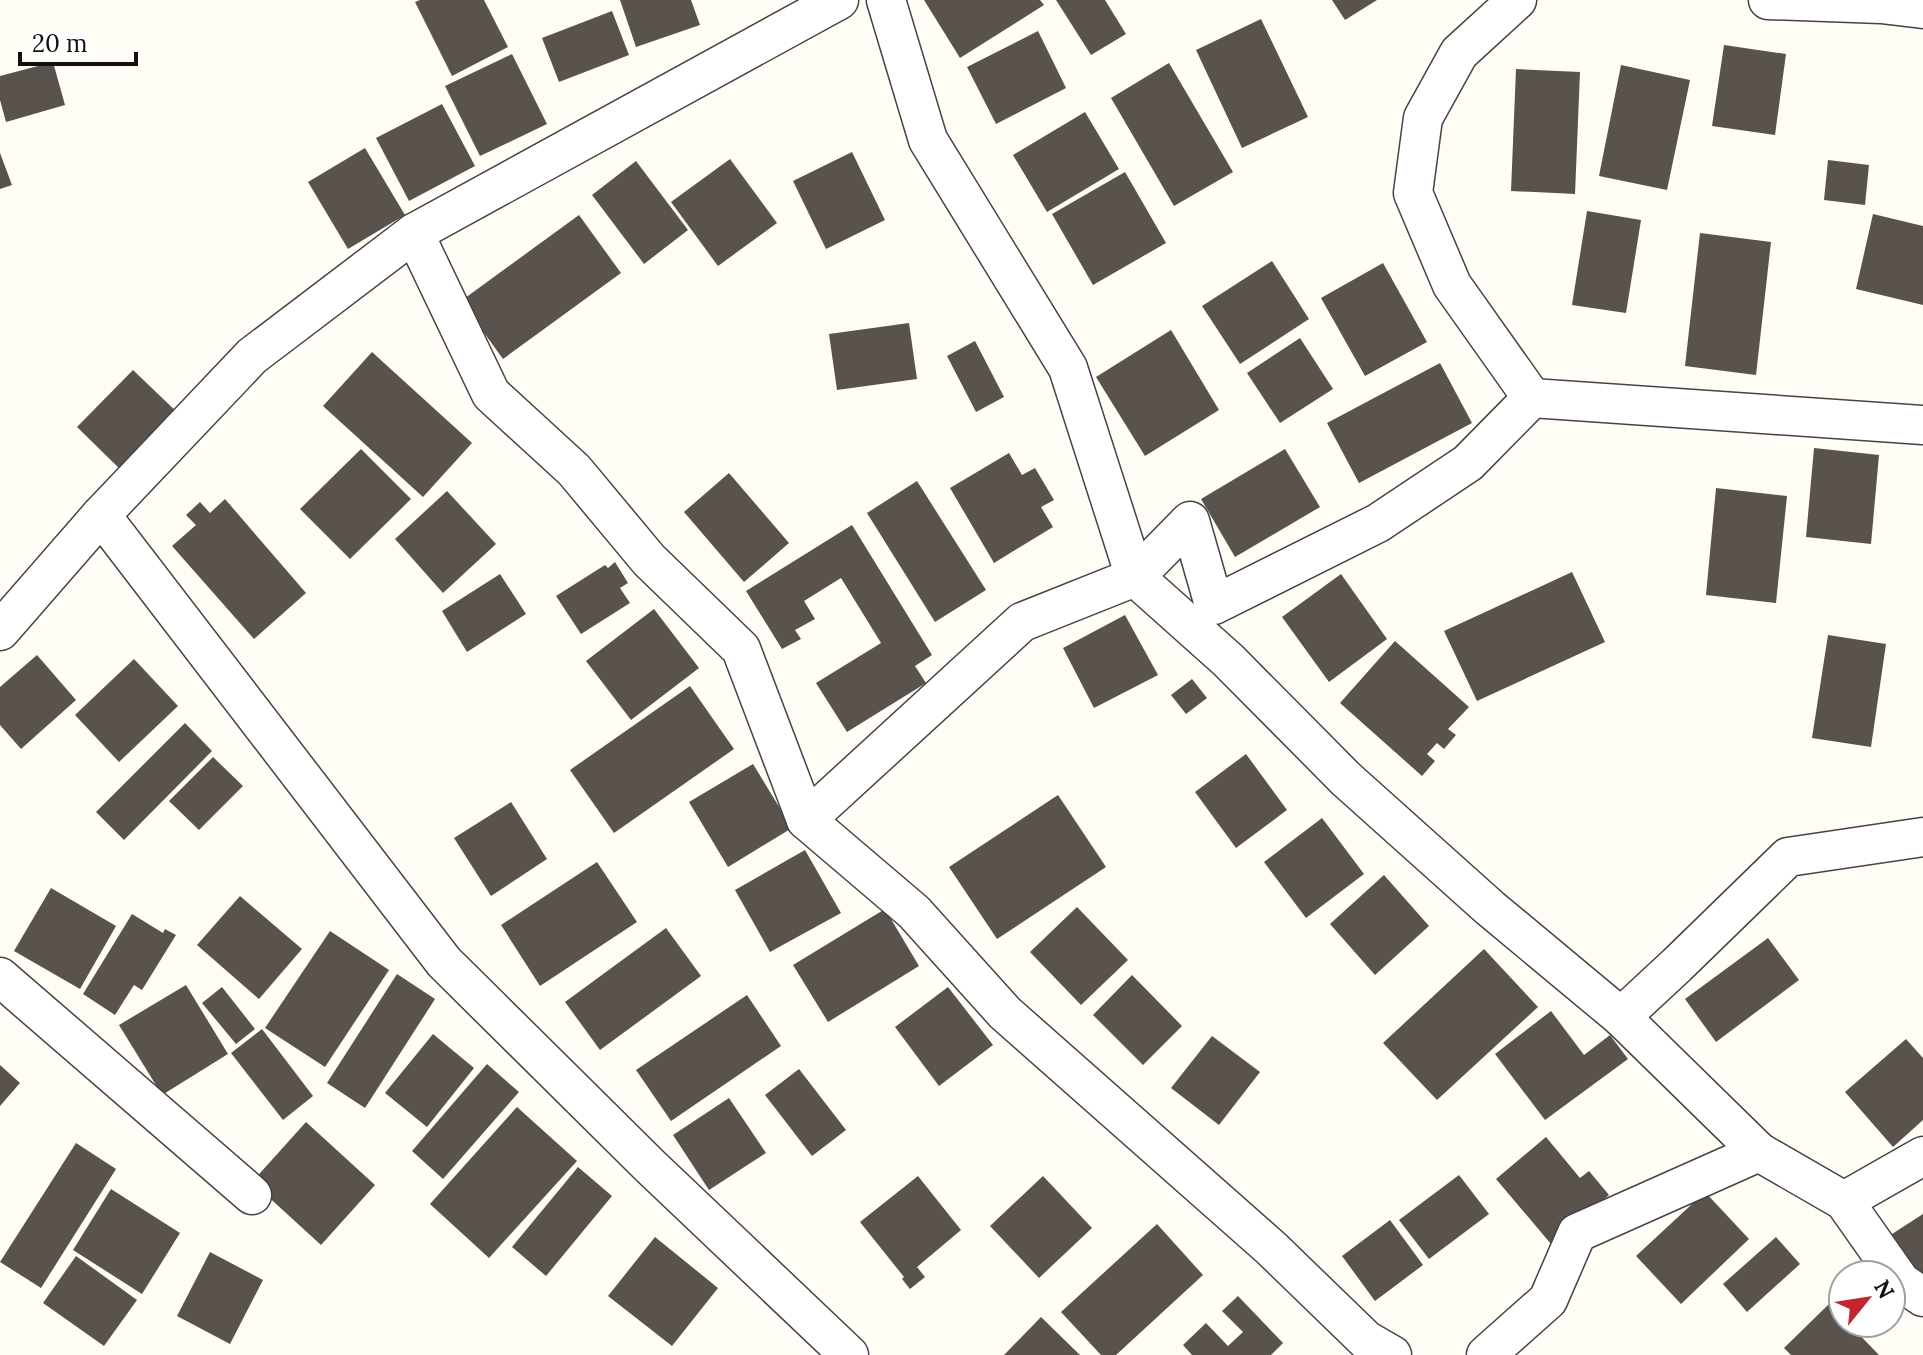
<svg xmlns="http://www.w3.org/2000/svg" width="1923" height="1355" viewBox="0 0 1923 1355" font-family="Lora,serif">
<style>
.building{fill:#5a524d}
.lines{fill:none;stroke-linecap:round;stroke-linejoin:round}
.street-casing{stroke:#444;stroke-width:41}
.street{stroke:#fff;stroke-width:38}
</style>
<rect width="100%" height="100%" fill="#fffdf5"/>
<!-- building -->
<g class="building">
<path d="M420,0H484L508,47L452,76L415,2Z"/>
<path d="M620,0H691L700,25L636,47Z"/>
<path d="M924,0H1040L1044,5L960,58Z"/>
<path d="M1056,0H1105L1126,34L1091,55Z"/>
<path d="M1332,0H1377L1345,20Z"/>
<path d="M612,11L629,55L559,82L542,38Z"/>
<path d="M1261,19L1308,117L1242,148L1196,50Z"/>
<path d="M1038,31L1066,88L996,124L967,67Z"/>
<path d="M1724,45L1786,54L1775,135L1712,126Z"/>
<path d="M512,54L547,124L480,156L445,86Z"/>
<path d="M53,62L65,105L6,122L0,100V76Z"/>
<path d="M1169,63L1233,172L1174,206L1111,98Z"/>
<path d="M1621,65L1690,80L1667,190L1599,176Z"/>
<path d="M1516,69L1580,72L1575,194L1511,191Z"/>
<path d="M442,104L475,166L409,201L376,138Z"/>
<path d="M1085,112L1119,169L1047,212L1013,155Z"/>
<path d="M365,148L405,215L348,249L308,182Z"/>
<path d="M852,152L885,220L826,249L793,181Z"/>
<path d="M0,153L12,185L0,189Z"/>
<path d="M730,159L777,223L718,266L671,202Z"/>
<path d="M1828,160L1869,165L1865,205L1824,200Z"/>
<path d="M636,161L688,230L644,264L592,195Z"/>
<path d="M1125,172L1166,243L1093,285L1052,214Z"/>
<path d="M1587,211L1641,220L1626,313L1572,305Z"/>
<path d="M1873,214L1923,226V305L1856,289Z"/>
<path d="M579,215L621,273L503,359L461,301Z"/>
<path d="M1700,233L1771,242L1756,375L1685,366Z"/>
<path d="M1272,261L1309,319L1240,364L1202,306Z"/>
<path d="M1383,263L1427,342L1365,376L1321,298Z"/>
<path d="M909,323L917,379L837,390L829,334Z"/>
<path d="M1171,330L1219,410L1145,456L1096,377Z"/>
<path d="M1300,338L1333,389L1280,423L1247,373Z"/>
<path d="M975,341L1004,397L976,412L947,356Z"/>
<path d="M372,352L472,443L423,497L323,406Z"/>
<path d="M1440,363L1472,423L1359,483L1327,423Z"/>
<path d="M133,370L181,416L124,473L77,427Z"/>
<path d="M1814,448L1879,455L1871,544L1806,537Z"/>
<path d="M361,449L411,499L350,559L300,509Z"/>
<path d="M1285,449L1320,507L1235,557L1201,499Z"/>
<path d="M1009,453L1022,475L1035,468L1054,500L1041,507L1053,527L994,563L950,488Z"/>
<path d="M729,473L789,543L744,582L684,512Z"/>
<path d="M917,481L986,590L935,622L867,513Z"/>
<path d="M1716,488L1787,496L1776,603L1706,595Z"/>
<path d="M447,491L496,544L443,593L395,539Z"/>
<path d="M225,499L306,593L254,639L172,546L196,525L186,515L200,502L210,513Z"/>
<path d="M852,525L932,655L915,666L926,683L847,732L816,683L881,643L841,578L804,601L815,619L795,630L801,639L782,649L746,591Z"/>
<path d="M615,562L628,583L620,588L630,603L581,634L556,596L605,565L608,568Z"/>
<path d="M1572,572L1605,642L1477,701L1444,631Z"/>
<path d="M500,574L526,614L467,652L442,611Z"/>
<path d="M1341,574L1387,639L1329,682L1282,617Z"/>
<path d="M654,609L699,668L631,720L586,661Z"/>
<path d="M1125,615L1158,675L1094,708L1063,648Z"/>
<path d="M1828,635L1886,644L1871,747L1812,738Z"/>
<path d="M1395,641L1469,707L1448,729L1456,735L1444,749L1437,743L1427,754L1435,761L1422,776L1340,703Z"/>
<path d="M37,655L76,700L21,749L0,725V687Z"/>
<path d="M134,659L178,706L119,762L75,715Z"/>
<path d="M1192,679L1207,698L1186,714L1171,695Z"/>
<path d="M690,686L734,749L614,833L570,770Z"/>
<path d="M185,723L212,751L124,840L96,812Z"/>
<path d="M1246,754L1287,810L1236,848L1195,792Z"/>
<path d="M213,757L243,786L199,830L169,801Z"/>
<path d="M753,764L792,828L728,867L689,802Z"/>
<path d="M1058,795L1106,867L997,939L949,867Z"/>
<path d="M511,802L547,859L491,896L454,838Z"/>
<path d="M1322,818L1364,874L1306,918L1264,862Z"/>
<path d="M805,850L841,913L770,952L735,890Z"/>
<path d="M597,862L637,922L540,986L501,925Z"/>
<path d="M1384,875L1429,926L1375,975L1330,924Z"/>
<path d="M51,888L116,926L80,989L14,951Z"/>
<path d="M240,896L302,949L259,999L197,945Z"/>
<path d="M1077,907L1128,960L1081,1005L1030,952Z"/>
<path d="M885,909L919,966L828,1022L793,965Z"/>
<path d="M132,914L163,933L165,929L176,935L142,990L134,985L115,1015L83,994Z"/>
<path d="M666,928L701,976L600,1050L565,1002Z"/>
<path d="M330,931L389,970L325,1067L265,1028Z"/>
<path d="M1768,938L1799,980L1716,1042L1685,999Z"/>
<path d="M1484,949L1538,1007L1437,1100L1383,1043Z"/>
<path d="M397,974L435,999L365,1108L327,1083Z"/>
<path d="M1132,975L1182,1026L1143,1065L1093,1015Z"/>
<path d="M186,985L228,1054L162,1095L119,1025Z"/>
<path d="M222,987L255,1029L236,1044L202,1003Z"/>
<path d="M948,987L993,1045L939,1086L895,1027Z"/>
<path d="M747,995L781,1046L671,1121L636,1070Z"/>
<path d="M1551,1011L1584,1055L1610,1035L1628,1059L1545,1120L1495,1054Z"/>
<path d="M262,1029L313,1096L283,1120L231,1053Z"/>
<path d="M433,1034L474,1068L427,1127L385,1093Z"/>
<path d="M1212,1036L1260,1072L1219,1125L1171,1088Z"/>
<path d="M1906,1039L1923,1058V1120L1893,1147L1845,1092Z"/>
<path d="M487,1064L519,1092L443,1179L412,1151Z"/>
<path d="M0,1065L20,1083L0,1106Z"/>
<path d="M799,1069L846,1130L812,1156L765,1095Z"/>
<path d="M729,1098L766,1153L709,1190L673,1135Z"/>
<path d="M517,1107L577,1161L489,1258L430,1204Z"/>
<path d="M306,1122L375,1185L321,1245L252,1182Z"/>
<path d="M1546,1137L1580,1178L1589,1171L1609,1195L1551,1244L1496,1179Z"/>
<path d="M76,1143L116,1169L41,1288L0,1262Z"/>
<path d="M578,1167L612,1196L546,1276L512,1247Z"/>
<path d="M1459,1175L1489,1214L1429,1259L1399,1220Z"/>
<path d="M918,1176L961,1230L917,1267L925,1277L910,1289L902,1279L904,1277L860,1222Z"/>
<path d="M1043,1176L1092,1228L1039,1278L990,1226Z"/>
<path d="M111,1189L180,1233L142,1294L73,1250Z"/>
<path d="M1705,1192L1749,1239L1681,1304L1636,1256Z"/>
<path d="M1923,1214V1284L1892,1234Z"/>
<path d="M1390,1220L1423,1265L1375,1301L1342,1256Z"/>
<path d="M1157,1224L1203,1275L1116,1355H1101L1061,1312Z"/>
<path d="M655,1237L718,1288L672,1346L608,1296Z"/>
<path d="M1776,1237L1800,1264L1747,1312L1723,1284Z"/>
<path d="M210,1252L263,1280L230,1344L177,1316Z"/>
<path d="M76,1256L137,1300L104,1346L43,1303Z"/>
<path d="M1238,1296L1283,1343L1271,1355H1192L1183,1345L1206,1323L1228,1346L1243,1332L1222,1311Z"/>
<path d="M1829,1304L1843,1318V1323H1848L1879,1355H1791L1784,1348Z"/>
<path d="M1041,1317L1080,1355H1004Z"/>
</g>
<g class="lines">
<defs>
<g id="street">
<path d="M886,0L928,140L1068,368L1135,577L1228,660L1346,779L1490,908L1621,1017L1759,1152L1844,1201L1901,1282L1923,1297"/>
<path d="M1517,0L1459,53L1423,118L1413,193L1452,285L1532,398"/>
<path d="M1768,0L1881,4L1923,9"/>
<path d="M414,233L491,394L574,470L649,560L741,649L806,820L914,912L1005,1013L1271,1248L1366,1340L1392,1355"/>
<path d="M101,515L444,962L650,1166L849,1355"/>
<path d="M0,631L101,515L252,356L414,233L839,0"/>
<path d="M806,820L1022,622L1135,577L1190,521L1214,605L1378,523L1468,463L1532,398L1923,425"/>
<path d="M0,977L252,1195"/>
<path d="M1621,1017L1677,965L1788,857L1923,837"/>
<path d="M1844,1201L1923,1156"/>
<path d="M1486,1355L1548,1300L1577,1233L1759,1152"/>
</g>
</defs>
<!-- street casing -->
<use href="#street" class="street-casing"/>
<!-- street -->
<use href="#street" class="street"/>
</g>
<!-- north arrow -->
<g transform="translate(1867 1299) rotate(60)"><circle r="38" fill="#ffffff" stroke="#a0a0a0" stroke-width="2"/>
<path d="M0-6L14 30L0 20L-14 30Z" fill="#c4262e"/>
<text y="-12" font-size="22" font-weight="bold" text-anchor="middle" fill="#111111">N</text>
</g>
<!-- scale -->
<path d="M20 52v12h116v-12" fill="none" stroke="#111111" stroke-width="4"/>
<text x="32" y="52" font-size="24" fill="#111111" stroke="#ffffff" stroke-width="6" paint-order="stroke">20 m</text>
</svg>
